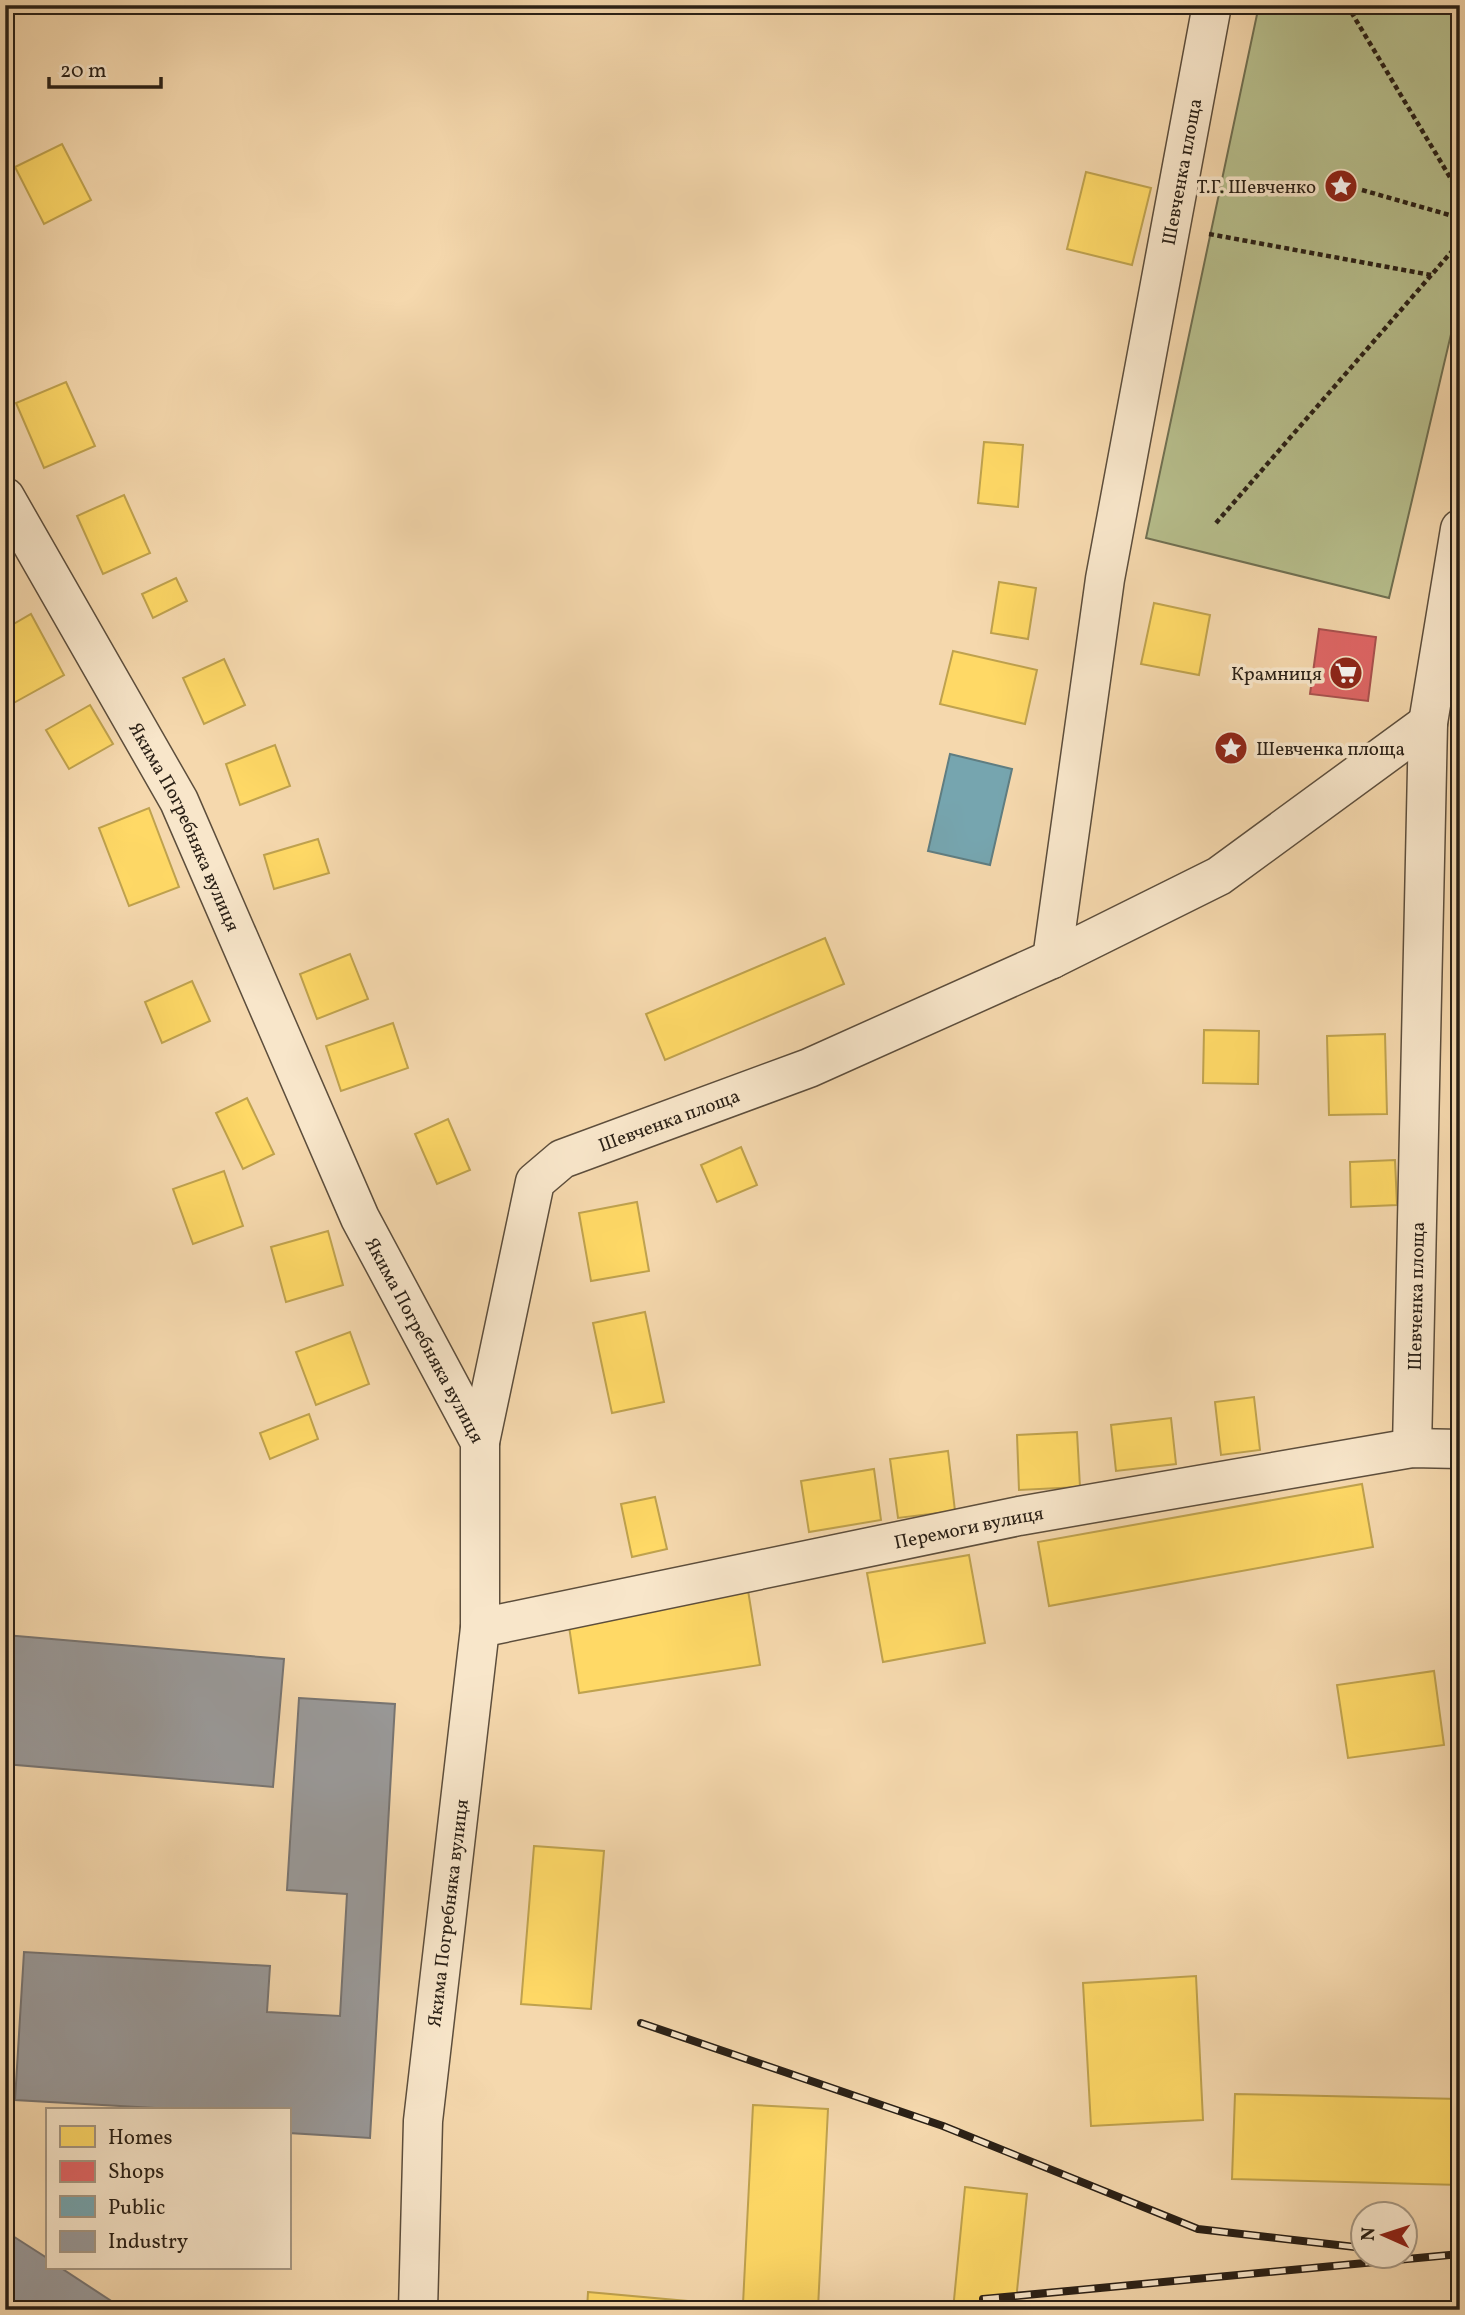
<svg xmlns="http://www.w3.org/2000/svg" width="1465" height="2315" viewBox="0 0 1465 2315" font-family="Vollkorn,serif">
<style>
.green{fill:#b7bf8d;stroke:#707052;stroke-width:2}
.homes{fill:#ffd966;stroke:#bfa24e;stroke-width:2}
.shops{fill:#e06666;stroke:#a9514e;stroke-width:2}
.public{fill:#76a5af;stroke:#5f7d81;stroke-width:2}
.industry{fill:#999;stroke:#787572;stroke-width:2}
.lines{fill:none;stroke-linecap:round;stroke-linejoin:round}
.minor-casing{stroke:#5d4e3c;stroke-width:41}
.path{stroke:#2a2016;stroke-width:4.5;stroke-dasharray:5 3.5;stroke-linecap:butt}
.minor{stroke:#f8e6ca;stroke-width:38}
.rail-casing{stroke:#2a2016;stroke-width:8}
.rail{stroke:#f8e6ca;stroke-width:5;stroke-dasharray:16;stroke-linecap:butt}
.labels{text-anchor:middle;stroke-width:7;stroke-linejoin:round;paint-order:stroke}
.street-label{font-size:19px;fill:#2a2016;stroke:#f8e6ca}
.poi-label{font-size:19px;fill:#2a2016;stroke:#f8e6ca;text-anchor:end}
</style>
<rect width="100%" height="100%" fill="#f5d8ad"/>
<filter id="stains"><feTurbulence type="fractalNoise" baseFrequency=".00286" numOctaves="4"/><feColorMatrix values="0 0 0 0 .2 0 0 0 0 .09 0 0 0 0 .02 0 0 0 .5 -.17"/></filter>
<radialGradient id="worn" r=".72"><stop offset=".6" stop-color="#630" stop-opacity="0"/><stop offset="1" stop-color="#630" stop-opacity=".3"/></radialGradient>
<!-- green -->
<path class="green" d="M1259,5H1460V296L1389,598L1146,538Z"/>
<!-- homes -->
<g class="homes">
<path d="M62,144L91,200L44,224L15,167Z"/>
<path d="M1086,172L1151,188L1132,265L1067,249Z"/>
<path d="M66,382L95,446L44,468L16,403Z"/>
<path d="M984,442L1023,445L1018,507L978,503Z"/>
<path d="M124,495L150,553L103,574L77,516Z"/>
<path d="M176,578L187,601L153,618L142,594Z"/>
<path d="M999,582L1036,588L1028,639L991,633Z"/>
<path d="M1154,603L1210,615L1199,675L1141,664Z"/>
<path d="M31,614L64,675L10,705L5,696V629Z"/>
<path d="M953,651L1037,670L1025,724L940,704Z"/>
<path d="M224,659L245,705L204,724L183,678Z"/>
<path d="M90,705L113,744L69,769L46,730Z"/>
<path d="M275,745L290,786L240,805L226,764Z"/>
<path d="M149,808L179,887L129,906L99,828Z"/>
<path d="M318,839L329,873L274,889L264,855Z"/>
<path d="M825,938L844,984L665,1060L646,1014Z"/>
<path d="M350,954L368,999L317,1019L300,974Z"/>
<path d="M192,981L210,1021L162,1043L145,1002Z"/>
<path d="M393,1023L408,1068L341,1091L326,1046Z"/>
<path d="M1204,1030L1259,1031L1258,1084L1203,1083Z"/>
<path d="M1385,1034L1387,1114L1329,1115L1327,1036Z"/>
<path d="M247,1098L274,1154L243,1169L216,1113Z"/>
<path d="M448,1119L470,1170L437,1184L415,1134Z"/>
<path d="M1454,1124H1460V1170L1451,1169Z"/>
<path d="M741,1147L757,1185L717,1202L701,1165Z"/>
<path d="M1395,1160L1397,1205L1351,1207L1350,1162Z"/>
<path d="M224,1171L243,1226L193,1244L173,1189Z"/>
<path d="M637,1202L649,1271L591,1281L579,1213Z"/>
<path d="M328,1231L343,1285L286,1302L271,1247Z"/>
<path d="M645,1312L664,1402L612,1413L593,1323Z"/>
<path d="M350,1332L369,1384L316,1405L296,1352Z"/>
<path d="M1254,1397L1260,1450L1221,1455L1215,1402Z"/>
<path d="M309,1414L318,1439L270,1459L260,1433Z"/>
<path d="M1171,1418L1176,1464L1116,1471L1111,1425Z"/>
<path d="M1077,1432L1080,1487L1019,1490L1017,1435Z"/>
<path d="M948,1451L955,1511L898,1518L890,1459Z"/>
<path d="M874,1469L881,1520L809,1532L801,1481Z"/>
<path d="M1362,1484L1373,1547L1049,1606L1038,1542Z"/>
<path d="M655,1497L667,1549L632,1557L621,1504Z"/>
<path d="M969,1555L985,1643L883,1662L867,1573Z"/>
<path d="M747,1584L760,1665L579,1693L567,1613Z"/>
<path d="M1434,1671L1444,1745L1348,1758L1337,1685Z"/>
<path d="M534,1846L604,1851L591,2009L521,2004Z"/>
<path d="M1196,1976L1203,2120L1091,2126L1083,1983Z"/>
<path d="M1235,2094L1460,2099V2185L1232,2179Z"/>
<path d="M753,2105L828,2109L818,2308L743,2304Z"/>
<path d="M965,2187L1027,2194L1015,2310H953Z"/>
<path d="M588,2292L687,2301L686,2310H587Z"/>
</g>
<!-- shops -->
<path class="shops" d="M1319,629L1376,637L1368,701L1310,694Z"/>
<!-- public -->
<path class="public" d="M950,754L1012,769L990,865L928,851Z"/>
<!-- industry -->
<g class="industry">
<path d="M5,1635L284,1659L273,1787L5,1764Z"/>
<path d="M299,1698L395,1704L370,2138L289,2133V2110H190L15,2100L24,1952L270,1966L267,2012L340,2016L347,1894L287,1890Z"/>
<path d="M5,2231L47,2258V2268H61L125,2310H15L5,2303Z"/>
</g>
<g class="lines">
<defs>
<g id="minor">
<path id="s1" d="M5,497L179,801L360,1218L480,1442V1628L423,2121L418,2310"/>
<path id="s2" d="M1052,959L1105,579L1212,5"/>
<path id="s3" d="M480,1442L535,1182L562,1159L809,1068L1052,959L1219,876L1428,723"/>
<path id="s4" d="M1412,1448L1428,723L1460,529"/>
<path id="s5" d="M480,1628L1019,1516L1412,1448L1460,1449"/>
</g>
</defs>
<!-- minor casing -->
<use href="#minor" class="minor-casing"/>
<!-- path -->
<g class="path">
<path d="M1347,5L1460,194"/>
<path d="M1362,190L1460,218"/>
<path d="M1209,234L1431,275"/>
<path d="M1216,523L1460,242"/>
</g>
<!-- minor -->
<use href="#minor" class="minor"/>
<defs>
<g id="rail">
<path d="M641,2023L943,2126L1198,2229L1364,2248"/>
<path d="M983,2299L1460,2254"/>
</g>
</defs>
<!-- rail casing -->
<use href="#rail" class="rail-casing"/>
<!-- rail -->
<use href="#rail" class="rail"/>
</g>
<!-- icons -->
<defs>
<symbol id="sight-disc" viewBox="-11 -11 22 22"><circle r="9.5" fill="#8f2418" stroke="#f8e6ca"/><path d="M0-6L1.8-2.2L6-1.7L2.9 1.2L3.7 5.4L0 3.3L-3.7 5.4L-2.9 1.2L-6-1.7L-1.8-2.2Z" fill="#fff"/></symbol>
<symbol id="supermarket-disc" viewBox="-11 -11 22 22"><circle r="9.5" fill="#8f2418" stroke="#f8e6ca"/><path d="M-6-5.5h2.5l.6 2H6L4.5 2H-2.5L-4.4-4H-6ZM-1.5 3.2a1.3 1.3 0 1 0 .1 0ZM3 3.2a1.3 1.3 0 1 0 .1 0Z" fill="#fff"/></symbol>
</defs>
<g fill-rule="evenodd">
<use href="#sight-disc" x="1322" y="167" width="38" height="38"/>
<use href="#supermarket-disc" x="1327" y="654" width="38" height="38"/>
<use href="#sight-disc" x="1212" y="729" width="38" height="38"/>
</g>
<g class="labels">
<!-- street labels -->
<g class="street-label">
<text dy="7" stroke="none"><textPath href="#s2" startOffset="798">Шевченка площа</textPath></text>
<text dy="7" stroke="none"><textPath href="#s1" startOffset="376">Якима Погребняка вулиця</textPath></text>
<text dy="7" stroke="none"><textPath href="#s3" startOffset="415">Шевченка площа</textPath></text>
<text dy="7" stroke="none"><textPath href="#s4" startOffset="152">Шевченка площа</textPath></text>
<text dy="7" stroke="none"><textPath href="#s1" startOffset="943">Якима Погребняка вулиця</textPath></text>
<text dy="7" stroke="none"><textPath href="#s5" startOffset="499">Перемоги вулиця</textPath></text>
<text transform="translate(447 1913) rotate(-83)" y="7">Якима Погребняка вулиця</text>
</g>
<!-- poi labels -->
<g class="poi-label">
<text x="1316" y="193">Т.Г. Шевченко</text>
<text x="1322" y="680">Крамниця</text>
<text x="1256" y="755" text-anchor="start">Шевченка площа</text>
</g>
</g>
<!-- margin -->
<rect width="1465" height="2315" fill="none" stroke="#f5d8ad" stroke-width="28"/>
<rect x="7" y="7" width="1451" height="2301" fill="none" stroke="#2a2016" stroke-width="3.5"/>
<rect x="14" y="14" width="1437" height="2287" fill="none" stroke="#2a2016" stroke-width="2"/>
<!-- legend -->
<rect x="46" y="2108" width="245" height="161" fill="#f8e6ca" stroke="#a69782" stroke-width="2"/>
<rect x="60" y="2126" width="35" height="21" fill="#ffd966" stroke="#a69782" stroke-width="2"/>
<text x="108" y="2144" font-size="21" fill="#2a2016">Homes</text>
<rect x="60" y="2161" width="35" height="21" fill="#e06666" stroke="#a69782" stroke-width="2"/>
<text x="108" y="2178" font-size="21" fill="#2a2016">Shops</text>
<rect x="60" y="2196" width="35" height="21" fill="#76a5af" stroke="#a69782" stroke-width="2"/>
<text x="108" y="2214" font-size="21" fill="#2a2016">Public</text>
<rect x="60" y="2231" width="35" height="21" fill="#999999" stroke="#a69782" stroke-width="2"/>
<text x="108" y="2248" font-size="21" fill="#2a2016">Industry</text>
<!-- north arrow -->
<g transform="translate(1384 2235) rotate(273)"><circle r="33" fill="#f8e6ca" stroke="#a69782" stroke-width="2"/>
<path d="M0-5L12 26L0 18L-12 26Z" fill="#8f2418"/>
<text y="-10" font-size="19" font-weight="bold" text-anchor="middle" fill="#2a2016">N</text>
</g>
<!-- scale -->
<path d="M49 77v10h112v-10" fill="none" stroke="#2a2016" stroke-width="3.5"/>
<text x="60" y="77" font-size="21" fill="#2a2016" stroke="#f8e6ca" stroke-width="5" paint-order="stroke">20 m</text>
<rect width="100%" height="100%" filter="url(#stains)"/>
<rect width="100%" height="100%" fill="url(#worn)"/>
</svg>
